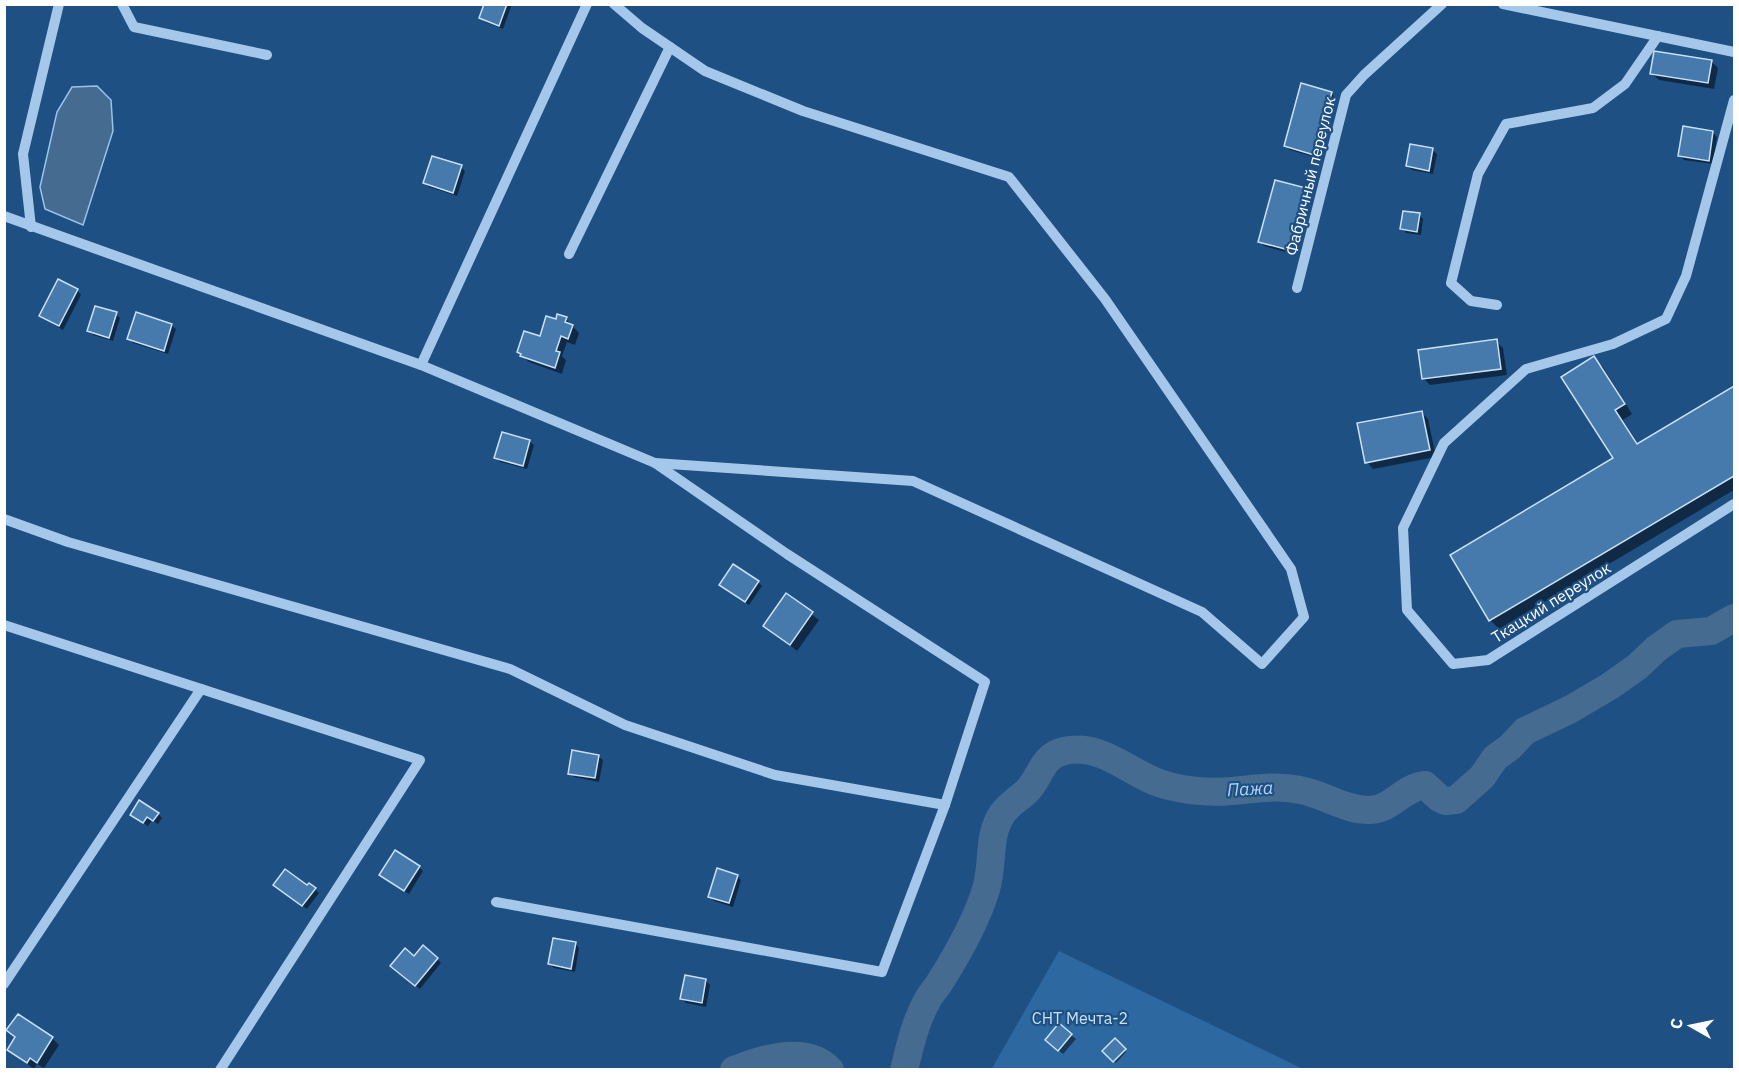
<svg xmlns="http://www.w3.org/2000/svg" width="1739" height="1074" viewBox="0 0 1739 1074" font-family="'IBM Plex Sans',sans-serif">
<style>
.green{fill:#2d68a1}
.water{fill:#466b91;stroke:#98c4ec;stroke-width:1.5}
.shadow{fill:#0007}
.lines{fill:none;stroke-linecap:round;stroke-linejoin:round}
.river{stroke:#466b91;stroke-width:28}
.building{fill:#467aad;stroke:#c9e1f7;stroke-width:1.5}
.minor{stroke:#a5c8ea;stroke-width:10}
.labels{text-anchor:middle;stroke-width:4.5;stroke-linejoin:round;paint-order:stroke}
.street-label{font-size:16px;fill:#fff;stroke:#1e5084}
.park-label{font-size:16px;fill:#c9e1f7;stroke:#1e5084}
.water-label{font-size:18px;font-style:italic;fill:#b0d2f2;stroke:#1e5084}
</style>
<rect width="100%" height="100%" fill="#1e5084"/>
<!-- green -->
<path class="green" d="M1059,951L1303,1069L991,1070Z"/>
<!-- water -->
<path class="water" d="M97,86L111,100L113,131L83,225L45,209L40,187L57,112L72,87Z"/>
<!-- shadow -->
<g class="shadow">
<path d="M486,4H512L503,29L485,22L481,18Z"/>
<path d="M1711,61L1718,68L1714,89L1659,80L1652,74Z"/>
<path d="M1331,93L1335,97L1318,158L1290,150L1286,146Z"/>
<path d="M1713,133L1717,137L1713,164L1684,160L1680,156Z"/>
<path d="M1432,150L1437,154L1433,174L1412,170L1407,166Z"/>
<path d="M461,167L465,171L457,196L429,187L424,183Z"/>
<path d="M1305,189L1309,194L1293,254L1264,246L1260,242Z"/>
<path d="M1419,215L1423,219L1421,235L1406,233L1402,228Z"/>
<path d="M77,290L81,295L63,330L40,316Z"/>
<path d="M116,314L120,318L113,341L93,335L89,330Z"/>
<path d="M566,319L579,333L575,345L567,342L562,356L566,360L562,374L529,362L522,356L519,352Z"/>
<path d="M171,325L176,329L168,354L133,343L129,339Z"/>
<path d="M1496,341L1503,348L1507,375L1430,385L1424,379Z"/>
<path d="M1594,358L1603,367L1632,414L1623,420L1639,445L1734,388V490L1499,629L1490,620L1615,459Z"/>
<path d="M1421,412L1428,419L1436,457L1373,469L1367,462Z"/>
<path d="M529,441L534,445L527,469L500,462L496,457Z"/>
<path d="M758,582L762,586L749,605L725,589Z"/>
<path d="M786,595L819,620L797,651L765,626Z"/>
<path d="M598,756L603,760L599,782L574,777L570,773Z"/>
<path d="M158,814L162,818L158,824L152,820L148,826L132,815Z"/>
<path d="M419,867L423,871L409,894L381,875Z"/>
<path d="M737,876L741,880L733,907L714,901L710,896Z"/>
<path d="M279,889H315L319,893L307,909Z"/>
<path d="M575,943L579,948L575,972L554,968L549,964Z"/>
<path d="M414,958L437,959L441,963L420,989L396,970Z"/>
<path d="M706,981L710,985L706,1007L686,1003L681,998Z"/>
<path d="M18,1016L53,1039L59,1045L44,1068L37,1064L34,1069L9,1050L16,1038Z"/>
<path d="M1071,1035L1076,1039L1063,1054L1051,1044Z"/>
<path d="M1115,1041L1126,1052L1116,1063L1104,1051Z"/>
</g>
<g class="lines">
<!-- river -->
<g class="river">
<path d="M734,1070C761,1059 807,1044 830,1070"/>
<path d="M904,1070C910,1046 915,1022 927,1001C930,994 936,989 940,982C957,955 977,920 986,889C994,864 987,837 1002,814C1008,805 1020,798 1028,790C1041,776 1042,756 1064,751C1104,742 1133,778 1169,786C1189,791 1212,793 1232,791C1255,789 1276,785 1300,790C1324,794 1344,810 1369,810C1392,810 1403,787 1425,785L1439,798L1445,801L1456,800L1482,777L1495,758L1510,747L1525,731L1571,709L1610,686L1637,667L1656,649L1677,634L1711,631L1734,618"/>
</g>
</g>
<!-- building -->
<g class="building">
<path d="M484,4H507L499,26L479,18Z"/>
<path d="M1654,51L1712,60L1708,83L1650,74Z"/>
<path d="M1301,83L1332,92L1314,155L1284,146Z"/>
<path d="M1683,126L1713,131L1709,161L1678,156Z"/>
<path d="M1410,144L1433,148L1429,171L1406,166Z"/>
<path d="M432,156L462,165L453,193L423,183Z"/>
<path d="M1275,180L1306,188L1289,250L1258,242Z"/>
<path d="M1403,211L1420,213L1417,232L1400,229Z"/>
<path d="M58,279L78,289L59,326L39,316Z"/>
<path d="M95,306L117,312L109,338L87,331Z"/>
<path d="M136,312L172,324L164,351L127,339Z"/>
<path d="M557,314L567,317L565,322L573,325L568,339L561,336L556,351L560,352L555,368L520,356L521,354L517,352L524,331L540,336L546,316L556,319Z"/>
<path d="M1497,339L1501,369L1422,379L1418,350Z"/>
<path d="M1594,356L1625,404L1615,410L1637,444L1734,386V476L1489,621L1450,555L1613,458L1561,377Z"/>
<path d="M1422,411L1430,450L1365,463L1357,423Z"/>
<path d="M502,432L530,440L523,466L494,458Z"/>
<path d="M733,564L759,581L745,602L719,585Z"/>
<path d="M786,593L813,612L790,645L763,626Z"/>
<path d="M572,750L599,755L595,778L568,774Z"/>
<path d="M139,800L159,813L153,821L147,817L143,823L130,815Z"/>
<path d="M395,850L420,866L404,891L379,875Z"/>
<path d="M717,868L738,875L729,903L708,897Z"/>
<path d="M285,869L307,885L309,883L316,888L302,906L273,885Z"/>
<path d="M553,938L576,942L571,969L548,964Z"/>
<path d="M423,945L438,958L415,986L390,966L405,948L414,956Z"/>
<path d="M685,975L706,979L702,1003L680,999Z"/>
<path d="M18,1014L53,1037L37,1063L30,1058L27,1063L7,1050L15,1037L6,1030Z"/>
<path d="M1059,1023L1072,1034L1058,1051L1045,1040Z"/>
<path d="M1115,1038L1126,1049L1113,1062L1102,1051Z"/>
</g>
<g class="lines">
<!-- minor -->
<g class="minor">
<path d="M122,4L134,27L267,55"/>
<path d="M614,4L642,28L705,71L803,111L1009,177L1105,299L1291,569L1304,617L1262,664L1202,612L913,481L655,463"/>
<path d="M1503,4L1734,52"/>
<path d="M1734,100L1686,276L1666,319L1613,344L1526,369L1444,443L1403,528L1407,610L1453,664L1488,660L1734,504"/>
<path d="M4,216L421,365L655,463L787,554L985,682L945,805"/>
<path d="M31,227L23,154L59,4"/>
<path d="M569,254L670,47"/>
<path d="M1297,288L1346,95L1364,75L1442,4"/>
<path d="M1497,305L1471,301L1451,283L1478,174L1506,124L1593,108L1625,84L1658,36"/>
<path d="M421,365L587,4"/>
<path d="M4,519L68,542L510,669L625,725L775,775L945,805L882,972L496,902"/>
<path d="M4,625L420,760L220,1070"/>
<path d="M4,984L201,689"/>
</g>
</g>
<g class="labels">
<!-- street labels -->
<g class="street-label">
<text transform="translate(1310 176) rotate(-76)" y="6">Фабричный переулок</text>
<text transform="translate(1551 602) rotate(-32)" y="6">Ткацкий переулок</text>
</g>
<!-- park labels -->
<g class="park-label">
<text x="1080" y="1024">СНТ Мечта-2</text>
</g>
<!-- water labels -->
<g class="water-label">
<text transform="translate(1250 789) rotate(-3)" y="6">Пажа</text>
</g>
</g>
<!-- border -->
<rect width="1739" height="1074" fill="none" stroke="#ffffff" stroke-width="12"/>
<!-- north arrow -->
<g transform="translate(1691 1026) rotate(279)" stroke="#1e5084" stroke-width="4.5" paint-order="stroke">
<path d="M0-4.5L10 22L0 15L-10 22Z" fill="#ffffff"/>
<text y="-9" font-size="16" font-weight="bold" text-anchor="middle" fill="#ffffff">С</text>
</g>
</svg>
